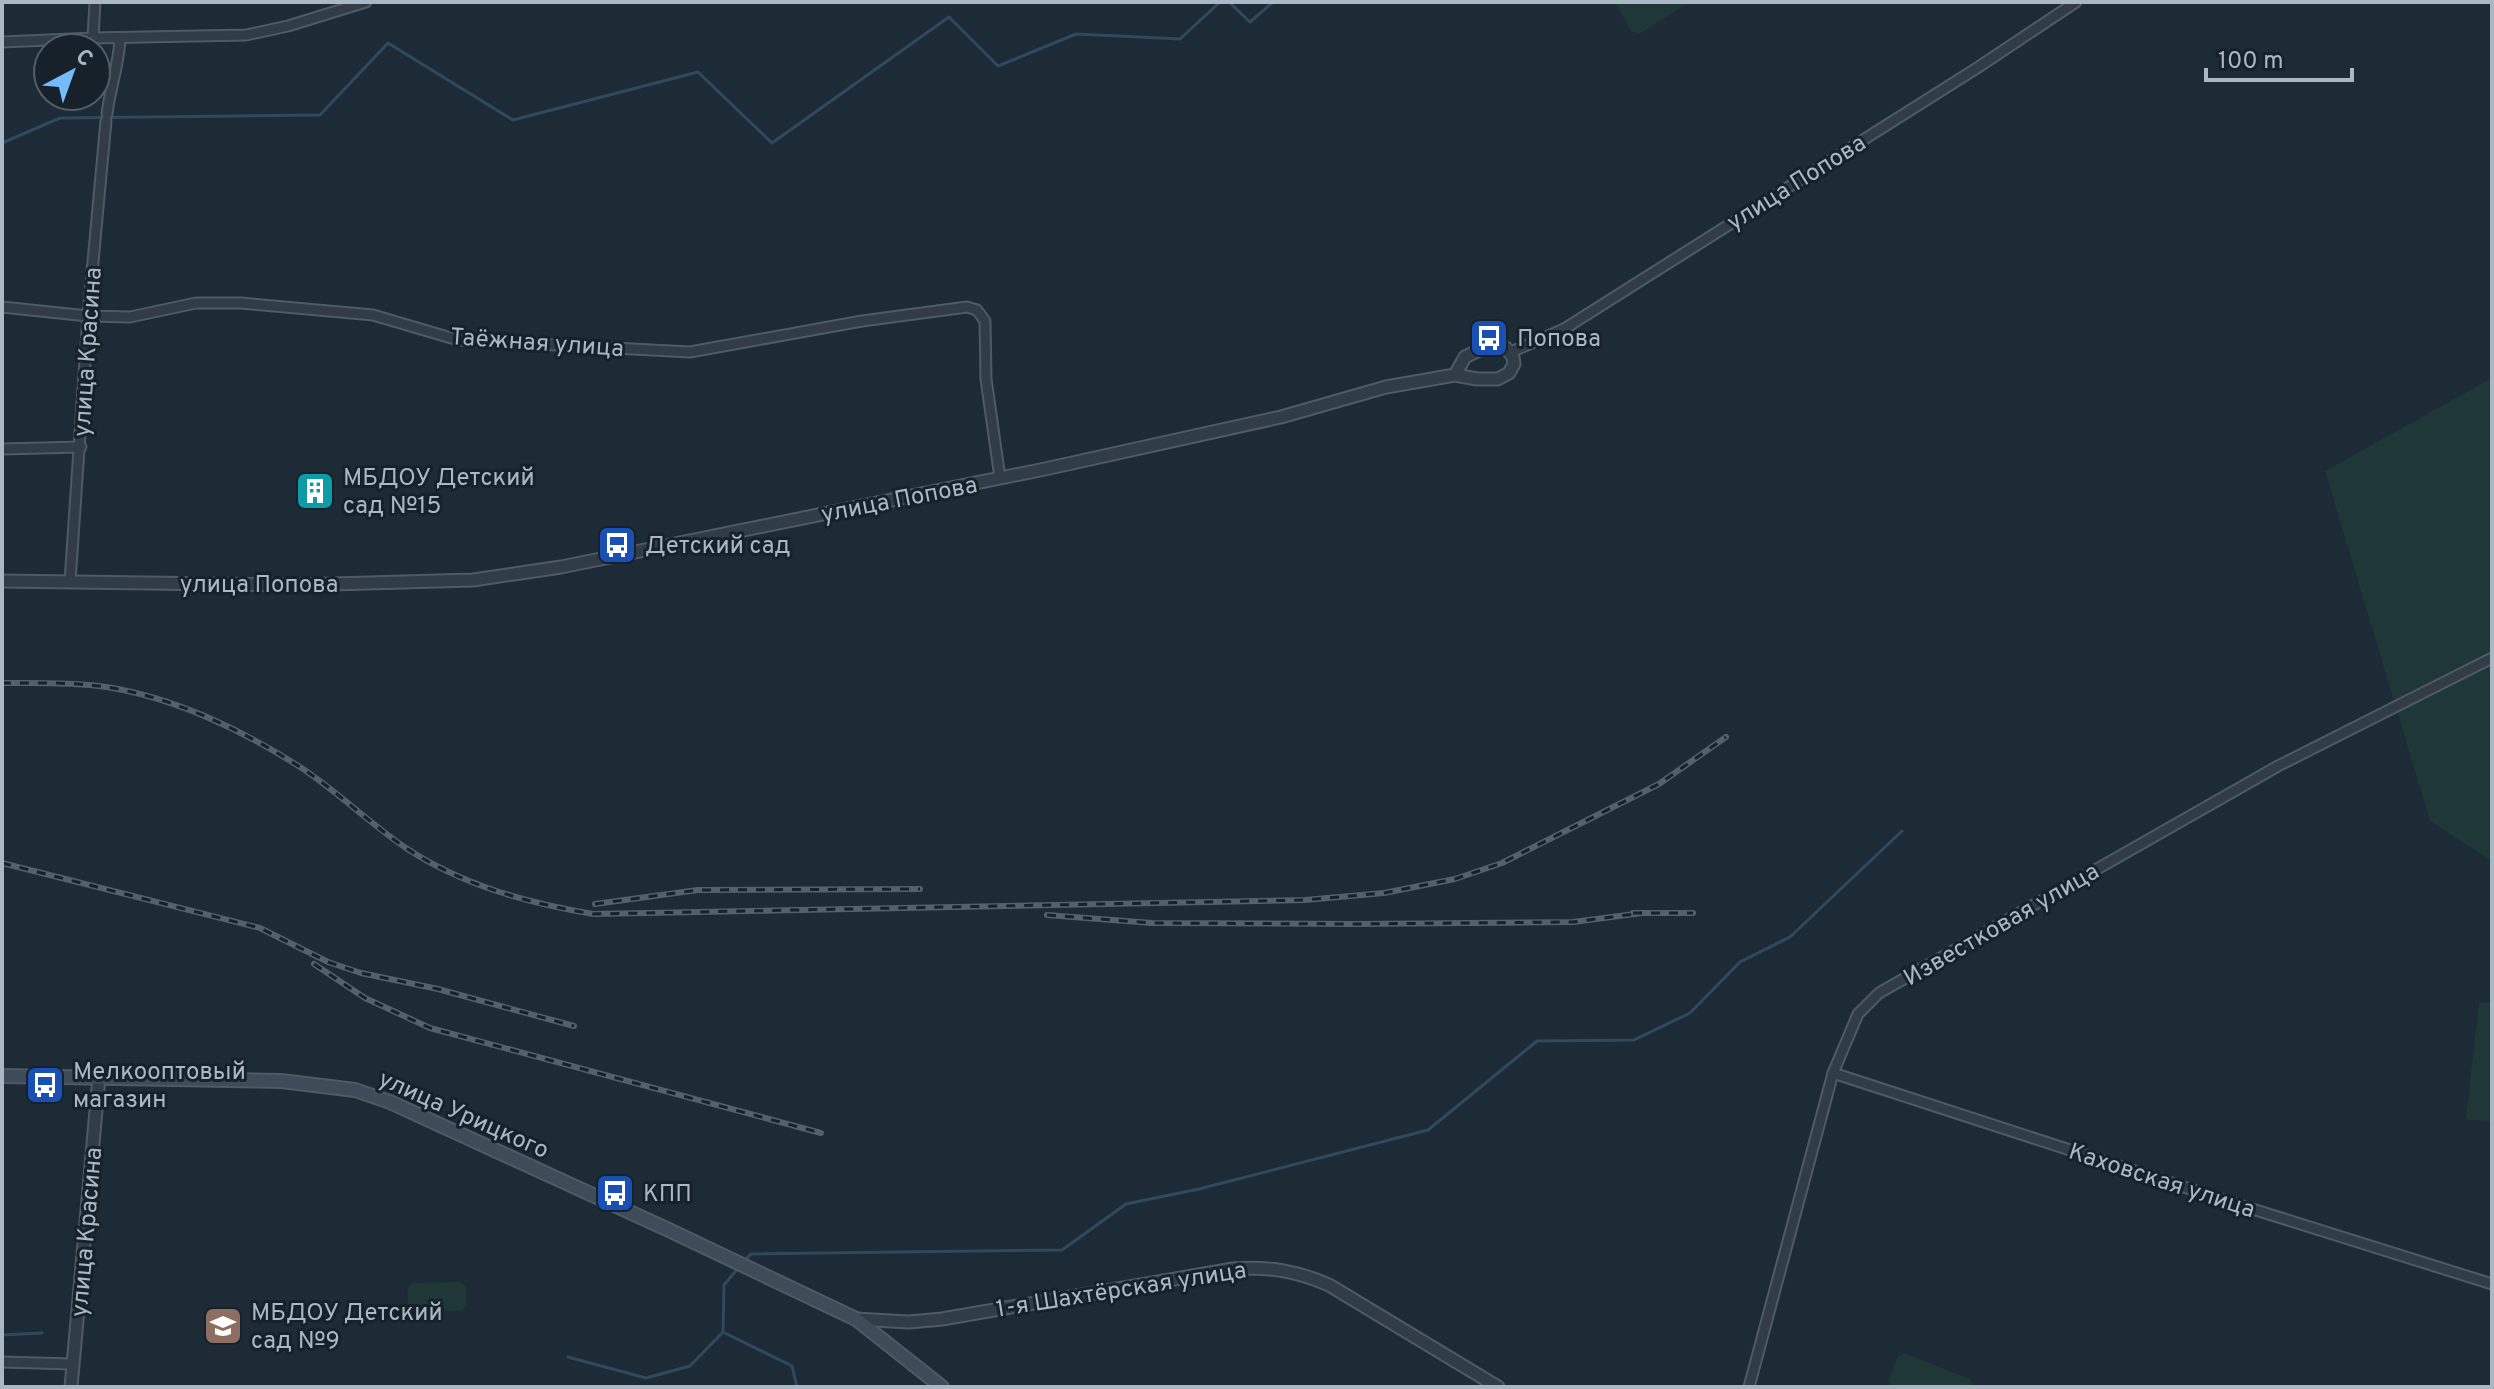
<svg xmlns="http://www.w3.org/2000/svg" width="2494" height="1389" viewBox="0 0 2494 1389" font-family="Overpass,sans-serif">
<style>
.green{fill:#1f3737}
.lines{fill:none;stroke-linecap:round;stroke-linejoin:round}
.stream{stroke:#2f495f;stroke-width:3}
.minor-casing{stroke:#4e5a65;stroke-width:13}
.tertiary-casing{stroke:#4e5a65;stroke-width:15}
.secondary-casing{stroke:#4e5a65;stroke-width:16}
.minor{stroke:#313c46;stroke-width:9}
.tertiary{stroke:#313c46;stroke-width:11}
.secondary{stroke:#3e4c5a;stroke-width:12}
.rail-casing{stroke:#52616e;stroke-width:6}
.rail{stroke:#17212a;stroke-width:3;stroke-dasharray:9;stroke-linecap:butt}
.labels{text-anchor:middle;stroke-width:6;stroke-linejoin:round;paint-order:stroke}
.street-label{font-size:24px;fill:#aab7c4;stroke:#17212a}
.poi-label{font-size:24px;fill:#aab7c4;stroke:#17212a;text-anchor:start}
</style>
<rect width="100%" height="100%" fill="#1d2b36"/>
<!-- green -->
<g class="green">
<path d="M1615,2H1690L1639,34L1631,31Z"/>
<path d="M2492,378V861L2430,821L2325,471Z"/>
<path d="M2479,1002L2492,1003V1122L2466,1119Z"/>
<path d="M460,1282L466,1287V1306L461,1311L409,1310L407,1289L412,1283Z"/>
<path d="M1904,1353L1970,1379L1974,1387H1891L1889,1379L1898,1356Z"/>
</g>
<g class="lines">
<!-- stream -->
<g class="stream">
<path d="M1229,2L1250,22L1273,2"/>
<path d="M2,143L60,118L320,115L388,43L513,120L698,72L772,143L949,17L998,66L1076,34L1180,39L1220,2"/>
<path d="M744,1261L751,1254L1062,1250L1126,1204L1199,1189L1428,1130L1537,1041L1634,1040L1690,1013L1740,962L1790,937L1902,831"/>
<path d="M725,1333L792,1366L797,1387"/>
<path d="M2,1335L42,1333"/>
<path d="M568,1357L646,1378L690,1366L723,1332L724,1285L739,1267"/>
</g>
<defs>
<g id="minor">
<path d="M93,38L95,2"/>
<path d="M2,42L93,38L246,35L288,26L366,2"/>
<path d="M107,114C110,88 119,65 120,38"/>
<path d="M2,307L88,316L130,317L196,303H241L373,315L458,340L690,352L862,321L967,307L977,310L985,321L986,379L1000,478"/>
<path d="M1511,352L1564,329L1977,68L2076,2"/>
<path d="M2,449L81,447"/>
<path d="M70,582L88,316L106,121"/>
<path d="M1833,1073L2230,1202L2492,1284"/>
<path d="M2,1362L73,1364"/>
<path d="M1749,1387L1833,1073L1858,1014L1879,993L2278,766L2492,658"/>
</g>
<g id="tertiary">
<path d="M2,581L297,585L473,580L561,567L1045,469L1281,417L1386,387L1455,375L1477,379H1498L1509,373L1514,364L1513,357L1506,348L1501,346L1485,347L1465,357L1455,375"/>
<path d="M856,1319L909,1322L942,1319L1233,1269C1268,1266 1297,1271 1329,1285L1498,1387"/>
<path d="M71,1387L99,1077"/>
</g>
<path id="secondary" d="M2,1076L281,1081L355,1090L390,1102L671,1231L856,1319L942,1387"/>
</defs>
<!-- minor casing -->
<use href="#minor" class="minor-casing"/>
<!-- tertiary casing -->
<use href="#tertiary" class="tertiary-casing"/>
<!-- secondary casing -->
<use href="#secondary" class="secondary-casing"/>
<!-- minor -->
<use href="#minor" class="minor"/>
<!-- tertiary -->
<use href="#tertiary" class="tertiary"/>
<!-- secondary -->
<use href="#secondary" class="secondary"/>
<defs>
<g id="rail">
<path d="M2,683C34,683 67,682 99,686C169,695 241,729 300,767C337,791 369,823 406,848C462,885 527,903 593,914L1305,900L1384,893L1455,879L1502,863L1659,784L1726,737"/>
<path d="M2,863L260,928L328,962L361,973L438,989L574,1026"/>
<path d="M595,904L698,890L920,889"/>
<path d="M1633,913H1693"/>
<path d="M1047,915L1152,923L1355,924L1573,922L1642,913"/>
<path d="M314,964L365,998L430,1028L821,1133"/>
</g>
</defs>
<!-- rail casing -->
<use href="#rail" class="rail-casing"/>
<!-- rail -->
<use href="#rail" class="rail"/>
</g>
<!-- icons -->
<defs>
<symbol id="bus-square" viewBox="-11 -11 22 22"><rect x="-9" y="-9" width="18" height="18" rx="4" fill="#1a4fb4" stroke="#17212a"/><path d="M-5-6H5V4H4V6H2V4H-2V6H-4V4H-5ZM-3.5-4V0h7V-4ZM-3.5 1.2v1.5H-2V1.2ZM2 1.2v1.5H3.5V1.2Z" fill="#fff"/></symbol>
<symbol id="building-square" viewBox="-11 -11 22 22"><rect x="-9" y="-9" width="18" height="18" rx="4" fill="#0f9aa8" stroke="#17212a"/><path d="M-4-6H4V6H1V3H-1V6H-4ZM-2.5-4.3h1.7v1.8h-1.7ZM.8-4.3h1.7v1.8H.8ZM-2.5-1h1.7V.8h-1.7ZM.8-1h1.7V.8H.8Z" fill="#fff"/></symbol>
<symbol id="school-square" viewBox="-11 -11 22 22"><rect x="-9" y="-9" width="18" height="18" rx="4" fill="#8d6e63" stroke="#17212a"/><path d="M0-5L7-2L0 1L-7-2ZM-4 1L0 2.5L4 1V4Q0 6-4 4Z" fill="#fff"/></symbol>
</defs>
<g fill-rule="evenodd">
<use href="#bus-square" x="1467" y="316" width="44" height="44"/>
<use href="#building-square" x="293" y="469" width="44" height="44"/>
<use href="#bus-square" x="595" y="523" width="44" height="44"/>
<use href="#bus-square" x="23" y="1063" width="44" height="44"/>
<use href="#bus-square" x="593" y="1171" width="44" height="44"/>
<use href="#school-square" x="201" y="1304" width="44" height="44"/>
</g>
<g class="labels">
<!-- street labels -->
<g class="street-label">
<text transform="translate(1796 182) rotate(-32)" y="8">улица Попова</text>
<text transform="translate(537 342) rotate(4)" y="8">Таёжная улица</text>
<text transform="translate(87 352) rotate(-86)" y="8">улица Красина</text>
<text transform="translate(899 499) rotate(-11)" y="8">улица Попова</text>
<text x="259" y="592">улица Попова</text>
<text transform="translate(2001 924) rotate(-30)" y="8">Известковая улица</text>
<text transform="translate(464 1114) rotate(24)" y="8">улица Урицкого</text>
<text transform="translate(2162 1180) rotate(18)" y="8">Каховская улица</text>
<text transform="translate(86 1232) rotate(-85)" y="8">улица Красина</text>
<text transform="translate(1121 1289) rotate(-9)" y="8">1-я Шахтёрская улица</text>
</g>
<!-- poi labels -->
<g class="poi-label">
<text x="1517" y="346">Попова</text>
<text x="343" y="485">МБДОУ Детский<tspan x="343" dy="28">сад №15</tspan></text>
<text x="645" y="553">Детский сад</text>
<text x="73" y="1079">Мелкооптовый<tspan x="73" dy="28">магазин</tspan></text>
<text x="643" y="1201">КПП</text>
<text x="251" y="1320">МБДОУ Детский<tspan x="251" dy="28">сад №9</tspan></text>
</g>
</g>
<!-- border -->
<rect width="2494" height="1389" fill="none" stroke="#aab7c4" stroke-width="8"/>
<!-- north arrow -->
<g transform="translate(72 72) rotate(41)"><circle r="38" fill="#17212a" stroke="#525d68" stroke-width="2"/>
<path d="M0-6L14 30L0 20L-14 30Z" fill="#75bbfe"/>
<text y="-12" font-size="22" font-weight="bold" text-anchor="middle" fill="#aab7c4">С</text>
</g>
<!-- scale -->
<path d="M2206 68v12h146v-12" fill="none" stroke="#aab7c4" stroke-width="4"/>
<text x="2218" y="68" font-size="24" fill="#aab7c4" stroke="#17212a" stroke-width="6" paint-order="stroke">100 m</text>
</svg>
